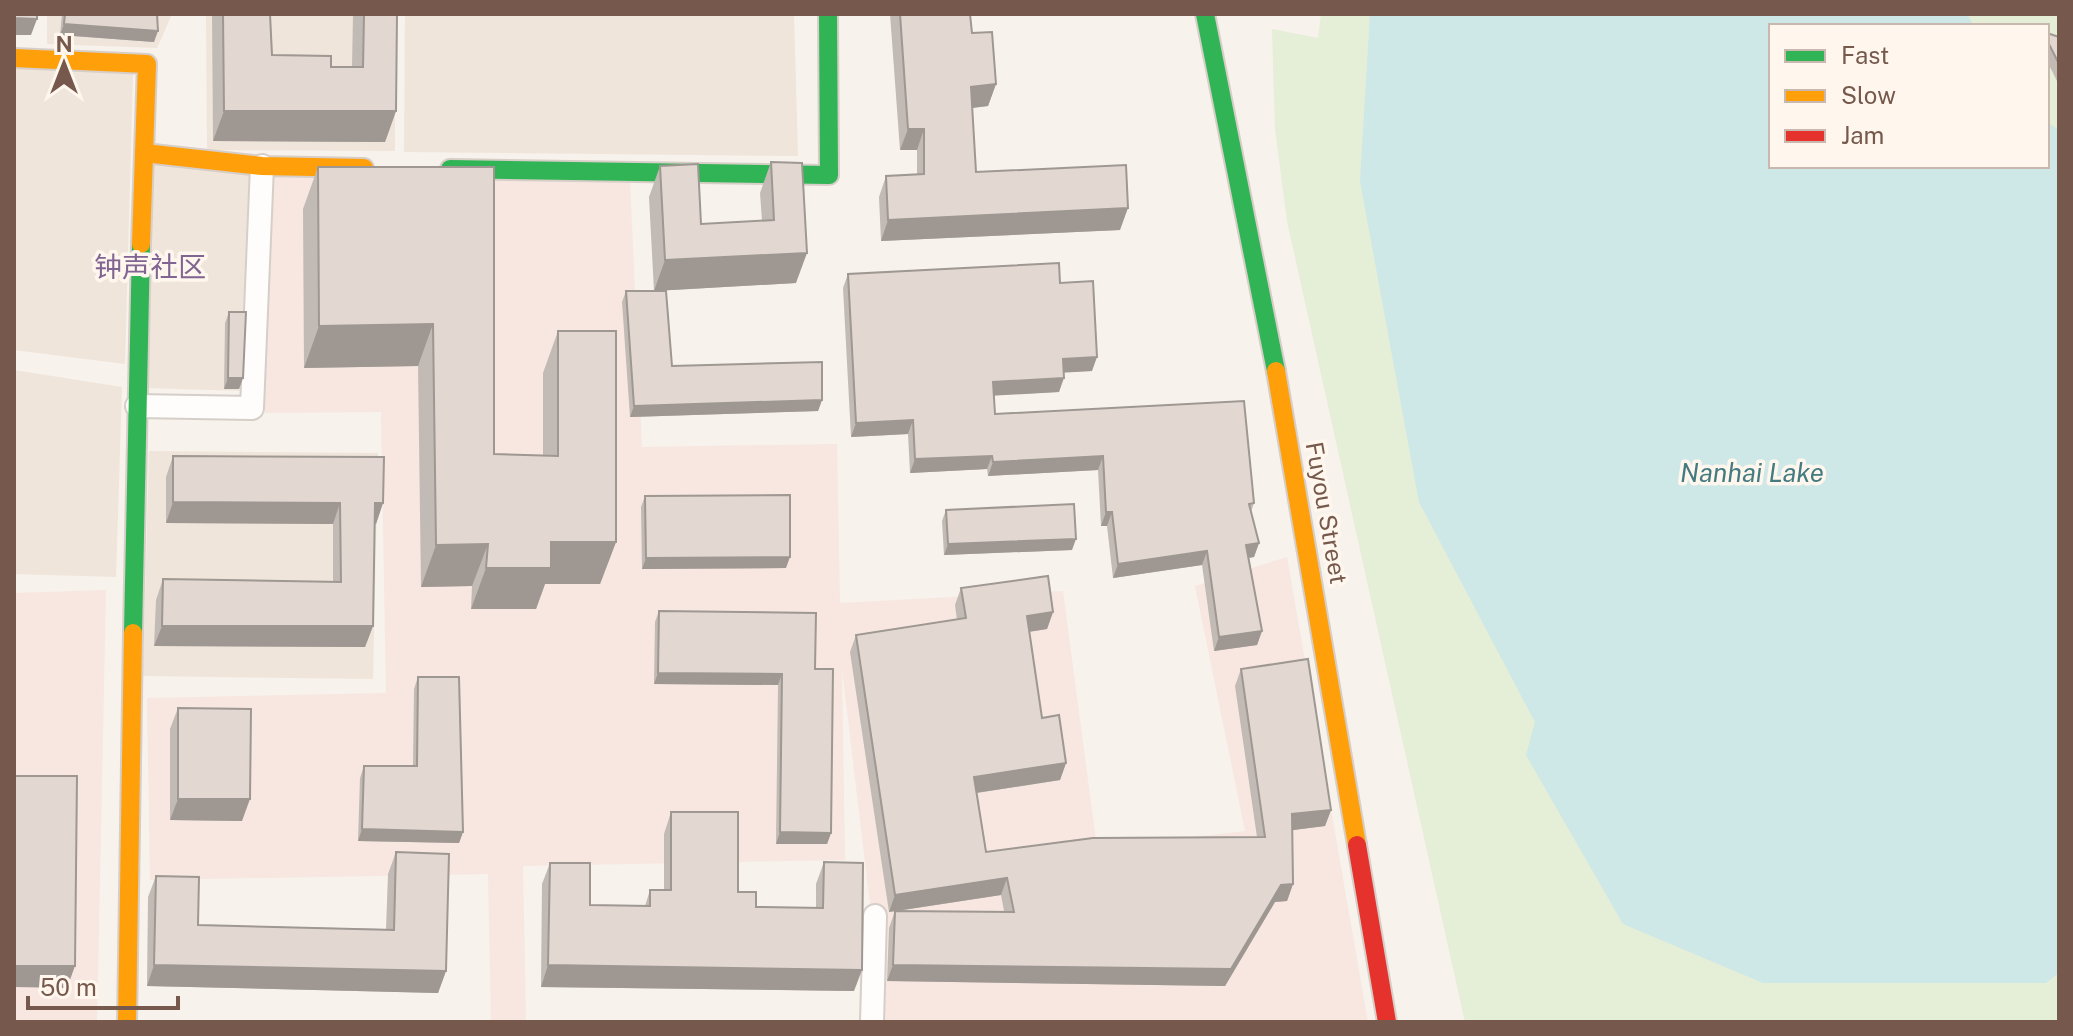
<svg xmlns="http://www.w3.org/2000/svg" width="2073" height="1036" viewBox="0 0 2073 1036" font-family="'Public Sans','Noto Sans SC',sans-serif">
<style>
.residential{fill:#f0e5da}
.commercial{fill:#f7e7e0}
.green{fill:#e5eed7;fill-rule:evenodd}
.water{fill:#cee7e7}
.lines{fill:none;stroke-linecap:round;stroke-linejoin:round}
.street-casing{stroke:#d6cec8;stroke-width:26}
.fast-casing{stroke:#d7cec8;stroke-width:22}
.slow-casing{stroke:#d7cec8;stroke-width:22}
.jam-casing{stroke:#d7cec8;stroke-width:22}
.street{stroke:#fefdfc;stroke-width:22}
.fast{stroke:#30b455;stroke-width:18}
.slow{stroke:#ff9f0a;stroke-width:18}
.jam{stroke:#e5322d;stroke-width:18}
.wall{fill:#c2bab4;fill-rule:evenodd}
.shaded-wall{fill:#9e9792}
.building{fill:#e2d8d1;stroke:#9e9792;stroke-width:2}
.labels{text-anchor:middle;stroke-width:7;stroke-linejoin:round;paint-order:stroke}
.street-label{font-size:24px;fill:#76594c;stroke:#fff7ee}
.water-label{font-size:26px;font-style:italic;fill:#437b81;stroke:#fff7ee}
.quarter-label{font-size:28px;fill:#806492;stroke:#fff7ee}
</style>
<rect width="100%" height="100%" fill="#f7f2ec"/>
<!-- residential -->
<g class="residential">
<path d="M47,14H172L157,48L47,44Z"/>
<path d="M206,14H395V151L207,150Z"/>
<path d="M405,14H794L798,156L404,152Z"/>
<path d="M14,68L133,73L125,364L14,350Z"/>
<path d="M154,163L249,174L244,391L146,388Z"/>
<path d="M14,370L122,387L116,577L14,574Z"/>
<path d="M149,451L378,453L373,679L143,676Z"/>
</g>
<!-- commercial -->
<g class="commercial">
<path d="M266,170L630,181L642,447L837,444L840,603L1063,591L1097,848L1245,831L1195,586L1287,557L1368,1022H884L842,669L845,860L523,866L526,1022H491L488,874L150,880L147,698L386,693L381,412L265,413Z"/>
<path d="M106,590L97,1022H14V593Z"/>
</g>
<!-- green -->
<path class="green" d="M1321,14H2059V1022H1465L1287,221L1275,129L1272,29L1318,38ZM1771,26H2047V166H1771Z"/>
<!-- water -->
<path class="water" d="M1370,14H1967L1974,26H1771V166H2047V122L2059,130V973L2046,983H1763L1623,924L1526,755L1535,722L1419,502L1360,181Z"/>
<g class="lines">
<defs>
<g id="street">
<path d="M137,406L252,408L262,166"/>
<path d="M872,1022L875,916"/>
</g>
<g id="fast">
<path d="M1205,14L1276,371"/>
<path d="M450,169L829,175L828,14"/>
<path d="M133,633L141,244"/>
</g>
<g id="slow">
<path d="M14,58L147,64L141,244"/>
<path d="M144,153L262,166L364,168"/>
<path d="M1276,371L1357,845"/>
<path d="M127,1022L133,633"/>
</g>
<path id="jam" d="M1357,845L1387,1022"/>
</defs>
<!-- street casing -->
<use href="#street" class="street-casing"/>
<!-- fast casing -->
<use href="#fast" class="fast-casing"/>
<!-- slow casing -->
<use href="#slow" class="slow-casing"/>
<!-- jam casing -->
<use href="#jam" class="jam-casing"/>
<!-- street -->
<use href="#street" class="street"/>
<!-- fast -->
<use href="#fast" class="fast"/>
<!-- slow -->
<use href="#slow" class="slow"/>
<!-- jam -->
<use href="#jam" class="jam"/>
</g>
<!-- wall -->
<g class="wall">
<path d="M62,14H157L154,42L60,35Z"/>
<path d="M212,14H270L272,55L331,67H352L353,14H397L396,111L385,142L213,141Z"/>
<path d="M890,14H970L972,33L996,84L988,106L972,108L976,172L1120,230L881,241L879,197L886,176L917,174V150H900Z"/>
<path d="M2047,33L2059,37V85L2047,61Z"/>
<path d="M771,162L796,283L654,291L649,197L660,166L701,224L762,221L760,193Z"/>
<path d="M318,167H494V454L543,456V373L558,331L616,542L600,584H545L536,609H471L472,586L421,587L418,366L304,368L303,209Z"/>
<path d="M848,274L1060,283L1092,371L1064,372L1059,392L994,395L995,414L1254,503L1251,512L1259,543L1254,557L1249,558L1262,631L1257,645L1214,651L1202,565L1113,578L1107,526H1101L1098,470L988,476L987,469L910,473L908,434L851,437L843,288Z"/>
<path d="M626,291L672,366L822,400L818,411L630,417L622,302Z"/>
<path d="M229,312L243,378L239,389H224L225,323Z"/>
<path d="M173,456L383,503L376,524H375L373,626L365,647L154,646L156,600L163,579L333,582V524L166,523V477Z"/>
<path d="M645,496L786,568L642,569L641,507Z"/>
<path d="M946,510L1072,550L944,555L942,521Z"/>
<path d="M961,588L1053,612L1047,629L1029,632L1042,718L1066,763L1060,780L977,793L986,852L1257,837L1235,686L1241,669L1331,810L1325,826L1292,830L1293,884L1287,901L1275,902L1225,986L887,981L889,928L895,911L889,912L850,652L856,635L957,620L955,605ZM1001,895L1004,911H897Z"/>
<path d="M659,611L815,669L831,833L827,844H776L778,685L654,684L655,622Z"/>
<path d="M418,677L463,832L459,843L358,841L360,778L364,766H413L414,689Z"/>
<path d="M178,708L242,821L170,820V729Z"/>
<path d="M671,812L738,892L756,907L816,908V884L824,862L854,991L541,987L542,884L550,863L590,905L645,906L650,890H664V834Z"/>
<path d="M396,852L446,971L438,993L147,986L148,897L156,876L198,925L386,929L388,874Z"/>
</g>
<!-- shaded-wall -->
<g class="shaded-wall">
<path d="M14,18L37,19L31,35H14Z"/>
<path d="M64,24L158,31L154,42L60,35Z"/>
<path d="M996,84L988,106L963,109L971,87Z"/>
<path d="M224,111H396L385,142L213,141Z"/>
<path d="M908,129H924L917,150H900Z"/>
<path d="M1128,208L1120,230L881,241L888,220Z"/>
<path d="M807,253L796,283L654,291L665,260Z"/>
<path d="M433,324L418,366L304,368L319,326Z"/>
<path d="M1097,357L1092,371L1058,373L1063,359Z"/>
<path d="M228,378H243L239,389H224Z"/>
<path d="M1064,378L1059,392L988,396L993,382Z"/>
<path d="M822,400L818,411L630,417L634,406Z"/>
<path d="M913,420L908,434L851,437L856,423Z"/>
<path d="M992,456L987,469L910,473L915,459Z"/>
<path d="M1103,456L1098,470L988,476L993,462Z"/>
<path d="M173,502L340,503L333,524L166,523Z"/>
<path d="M375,503H383L376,524H367Z"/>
<path d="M1106,512H1112L1107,526H1101Z"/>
<path d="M1076,539L1072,550L944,555L948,544Z"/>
<path d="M551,542H616L600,584H545L536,609H471L486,568Z"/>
<path d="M1259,543L1254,557L1241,559L1246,545Z"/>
<path d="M488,544L472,586L421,587L436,545Z"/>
<path d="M1207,551L1202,565L1113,578L1118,564Z"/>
<path d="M790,557L786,568L642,569L646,558Z"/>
<path d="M1053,612L1047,629L1021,633L1027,616Z"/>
<path d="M162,626H373L365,647L154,646Z"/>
<path d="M1262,631L1257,645L1214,651L1219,637Z"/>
<path d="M658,673L782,674L778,685L654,684Z"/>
<path d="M1066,763L1060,780L968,794L974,777Z"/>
<path d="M178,799H250L242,821L170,820Z"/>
<path d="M1331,810L1325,826L1286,831L1292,814Z"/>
<path d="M362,829L463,832L459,843L358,841Z"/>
<path d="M780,832L831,833L827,844H776Z"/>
<path d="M1007,878L1001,895L889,912L895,895Z"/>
<path d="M1293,884L1287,901L1275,902L1225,986L887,981L893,965L1281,885Z"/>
<path d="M154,965L446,971L438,993L147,986Z"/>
<path d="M548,965L862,970L854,991L541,987Z"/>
<path d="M14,966H75L67,988L14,987Z"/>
</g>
<!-- building -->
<g class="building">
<path d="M14,14H37V19L14,18Z"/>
<path d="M65,14H157L158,31L64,24Z"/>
<path d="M223,14H270L272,55L331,56V67H363L364,14H397L396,111H224Z"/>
<path d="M900,14H970L972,33L992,32L996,84L971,87L976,172L1126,165L1128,208L888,220L886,176L924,174V129H908Z"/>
<path d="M2047,33L2059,37V64L2047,40Z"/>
<path d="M771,162L802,163L807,253L665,260L660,166L698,164L701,224L774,220Z"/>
<path d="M318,167H494V454L558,456V331H616V542H551V568H486L488,544L436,545L433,324L319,326Z"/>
<path d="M1059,263L1060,283L1093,281L1097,357L1063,359L1064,378L993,382L995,414L1244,401L1254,503L1249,504L1259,543L1246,545L1262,631L1219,637L1207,551L1118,564L1112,512H1106L1103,456L993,462L992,456L915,459L913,420L856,423L848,274Z"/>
<path d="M626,291H666L672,366L822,362V400L634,406Z"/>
<path d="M229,312H246L243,378H228Z"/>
<path d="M173,456L384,457L383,503H375L373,626H162L163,579L341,582L340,503L173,502Z"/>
<path d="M790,495V557L646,558L645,496Z"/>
<path d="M1074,504L1076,539L948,544L946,510Z"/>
<path d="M1048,576L1053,612L1027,616L1042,718L1059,715L1066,763L974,777L986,852L1093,838L1265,837L1241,669L1308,659L1331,810L1292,814L1293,884L1281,885L1231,969L893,965L895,911L1014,912L1007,878L895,895L856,635L966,618L961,588Z"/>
<path d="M659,611L816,613L815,669H833L831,833L780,832L782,674L658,673Z"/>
<path d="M418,677H459L463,832L362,829L364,766H417Z"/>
<path d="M178,708L251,709L250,799H178Z"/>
<path d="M14,776H77L75,966H14Z"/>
<path d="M671,812H738V892H756V907L823,908L824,862L863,863L862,970L548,965L550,863H590V905L650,906V890H671Z"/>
<path d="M396,852L449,854L446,971L154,965L156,876L199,877L198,925L394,930Z"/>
</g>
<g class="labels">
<!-- street labels -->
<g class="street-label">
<text transform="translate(1326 513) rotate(80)" y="8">Fuyou Street</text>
</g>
<!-- water labels -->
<g class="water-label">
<text x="1752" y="482">Nanhai Lake</text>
</g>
<!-- quarter labels -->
<g class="quarter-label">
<text x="150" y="277">钟声社区</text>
</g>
</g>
<!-- border -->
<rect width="2073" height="1036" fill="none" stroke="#76594c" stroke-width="32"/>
<!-- legend -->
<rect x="1769" y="24" width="280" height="144" fill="#fff7ee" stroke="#c8b8ad" stroke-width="2"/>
<rect x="1785" y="50" width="40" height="12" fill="#30b455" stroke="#c8b8ad" stroke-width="2"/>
<text x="1841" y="64" font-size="24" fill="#76594c">Fast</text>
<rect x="1785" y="90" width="40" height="12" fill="#ff9f0a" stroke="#c8b8ad" stroke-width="2"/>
<text x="1841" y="104" font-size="24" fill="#76594c">Slow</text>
<rect x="1785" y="130" width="40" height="12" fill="#e5322d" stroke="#c8b8ad" stroke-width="2"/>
<text x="1841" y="144" font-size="24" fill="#76594c">Jam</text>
<!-- north arrow -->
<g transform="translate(64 64)" stroke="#fff7ee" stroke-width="6" paint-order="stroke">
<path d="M0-6L14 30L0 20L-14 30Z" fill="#76594c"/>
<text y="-12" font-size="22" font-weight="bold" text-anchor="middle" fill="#76594c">N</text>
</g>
<!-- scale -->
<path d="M28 996v12h150v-12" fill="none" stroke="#76594c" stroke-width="4"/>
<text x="40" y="996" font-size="24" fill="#76594c" stroke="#fff7ee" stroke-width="6" paint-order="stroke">50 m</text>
</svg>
